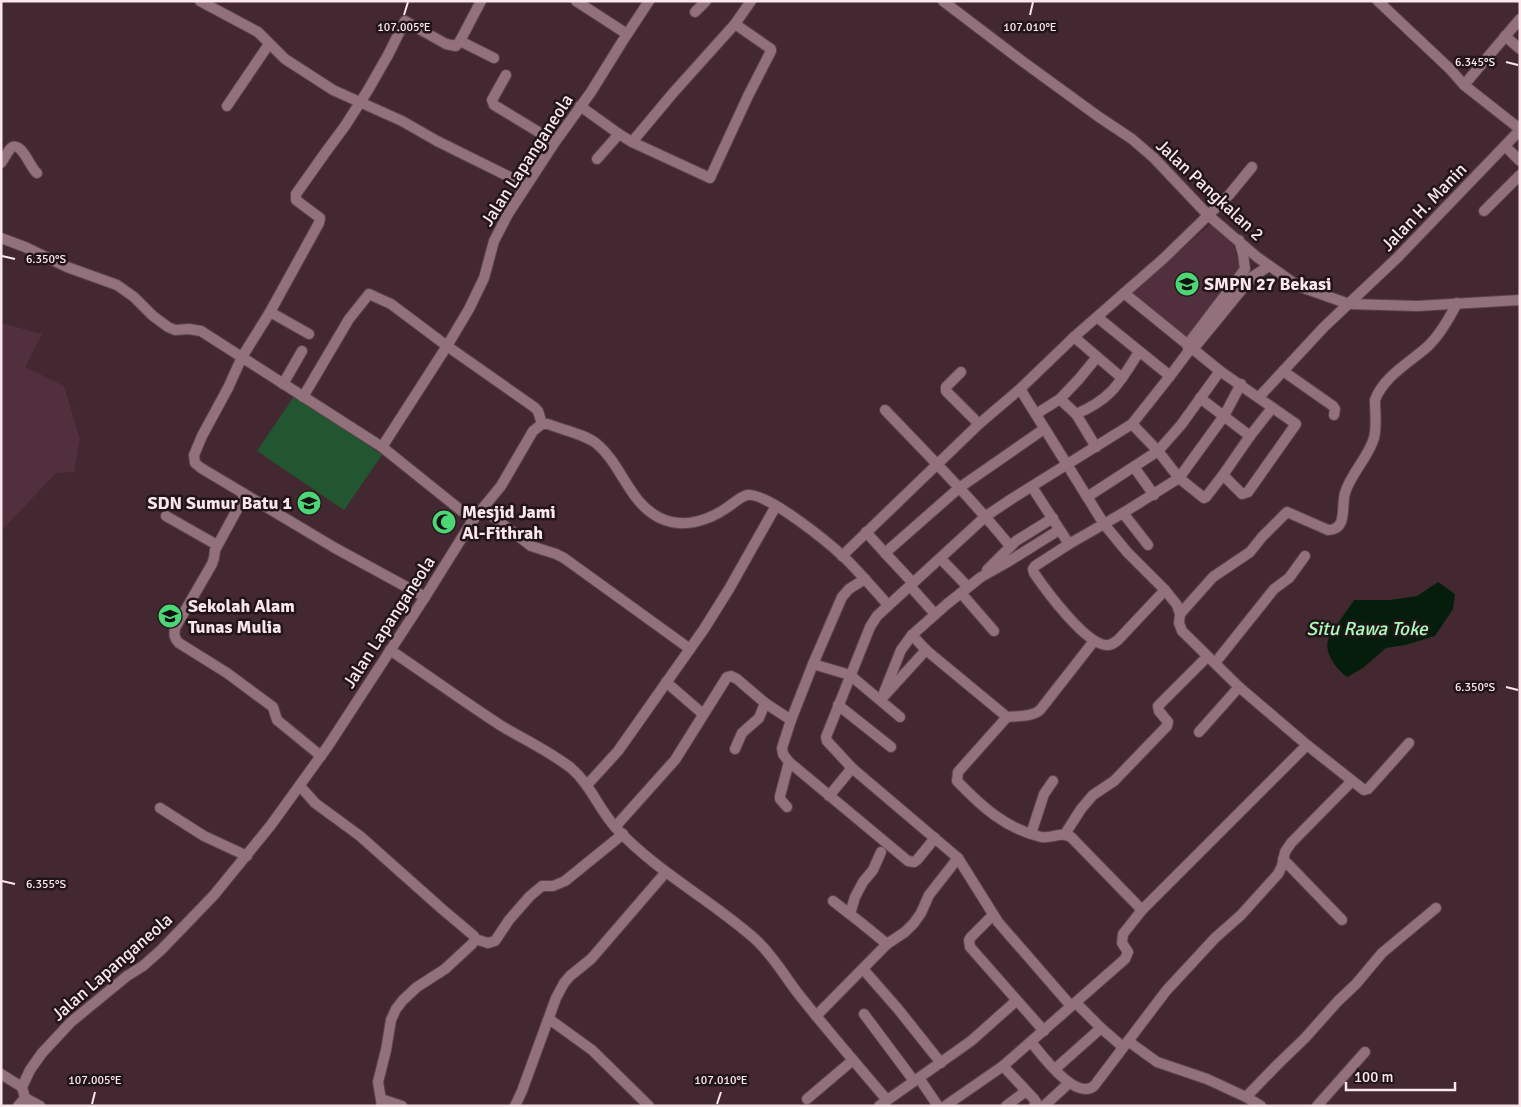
<svg xmlns="http://www.w3.org/2000/svg" width="1521" height="1107" viewBox="0 0 1521 1107" font-family="Signika,sans-serif">
<style>
.built{fill:#512f3c}
.green{fill:#225630}
.water{fill:#051e0c}
.lines{fill:none;stroke-linecap:round;stroke-linejoin:round}
.minor-casing{stroke:#5b444c;stroke-width:12}
.minor{stroke:#92717c;stroke-width:10}
.ticks{fill:none;stroke:#f9e7ec;stroke-width:2}
.labels{text-anchor:middle;stroke-width:5;stroke-linejoin:round;paint-order:stroke}
.street-label{font-size:18px;fill:#f9e7ec;stroke:#221519}
.poi-label{font-size:18px;font-weight:bold;fill:#f9e7ec;stroke:#221519;text-anchor:start}
.water-label{font-size:19px;font-style:italic;fill:#aafbba;stroke:#221519}
.ticks-label{font-size:12px;text-anchor:middle;fill:#f9e7ec;stroke:#221519;stroke-width:5;stroke-linejoin:round;paint-order:stroke}
</style>
<rect width="100%" height="100%" fill="#432831"/>
<!-- built -->
<g class="built">
<path d="M1213,222L1232,238L1241,274L1187,338L1131,294Z"/>
<path d="M1,323L42,334L25,367L64,386L80,439L74,472L56,473L3,529H1Z"/>
</g>
<!-- green -->
<path class="green" d="M295,395L382,455L344,510L257,451Z"/>
<!-- water -->
<path class="water" d="M1438,582L1455,594L1453,609L1435,636L1405,645L1386,648L1363,668L1347,677C1337,670 1324,653 1328,640C1333,628 1347,611 1354,600H1390L1417,596Z"/>
<g class="lines">
<defs>
<g id="minor">
<path d="M200,1L258,32L285,59L333,90L402,121L437,141L526,185"/>
<path d="M576,1L627,34"/>
<path d="M943,1L1022,61L1099,117L1132,139L1154,158L1208,215L1257,257L1298,286L1349,304L1417,306L1520,300"/>
<path d="M1378,1L1450,69L1464,85L1520,129"/>
<path d="M695,12L706,1"/>
<path d="M1505,36L1520,49"/>
<path d="M460,41L494,58"/>
<path d="M506,75L492,100L494,105L555,142"/>
<path d="M1464,85L1520,19"/>
<path d="M227,106L269,44"/>
<path d="M580,106L619,134"/>
<path d="M632,142L710,178L748,96L771,51V49L735,24"/>
<path d="M1505,146L1520,161"/>
<path d="M597,159L619,134L632,142L673,93L735,24L751,1"/>
<path d="M1,163C4,159 7,153 10,149C21,138 30,168 37,173"/>
<path d="M1484,211L1520,175"/>
<path d="M1,238L25,247L67,267L117,285L134,297L153,316L168,327L175,330L189,329L201,331L382,447"/>
<path d="M1239,240L1243,254L1245,269L1188,344V352L1194,348L1252,277L1269,266"/>
<path d="M1124,293L1220,371L1296,424L1248,492L1242,494L1223,475"/>
<path d="M270,312L309,334"/>
<path d="M1097,317L1170,376"/>
<path d="M1074,337L1122,378"/>
<path d="M1283,371L1333,406L1335,409L1334,415"/>
<path d="M961,372L946,387V391L979,424"/>
<path d="M283,384L302,351"/>
<path d="M1020,389L1104,524L1127,552L1165,590L1177,605L1180,614L1179,623L1182,631L1239,687L1307,745L1364,790L1368,789L1409,743"/>
<path d="M303,397L349,319L369,294L391,304L447,346L534,407L538,411L542,424"/>
<path d="M1259,397L1324,327L1398,257L1520,130"/>
<path d="M1200,398L1250,436"/>
<path d="M1060,399L1076,414L1096,447"/>
<path d="M885,410C928,455 971,498 1010,546"/>
<path d="M1036,414L1060,399L1079,379L1097,357"/>
<path d="M1076,414C1112,399 1119,383 1139,352"/>
<path d="M1132,424L1158,451L1179,478L1204,498L1206,497L1223,475L1250,436L1272,408"/>
<path d="M1134,467L1154,495"/>
<path d="M1032,487L1069,544"/>
<path d="M245,495L215,550L214,558L212,564L175,628C174,635 174,638 179,643L227,673L273,707L277,720L321,756"/>
<path d="M1087,497L1158,451L1181,425L1220,371"/>
<path d="M483,509L531,546L556,554L564,558L690,649"/>
<path d="M1123,513L1148,545"/>
<path d="M166,516L217,545"/>
<path d="M473,520L501,486L533,431L542,424H548C562,430 585,434 597,444C622,465 629,503 660,518C683,529 708,521 728,507C734,503 740,497 747,495C767,492 829,543 845,558C860,573 874,589 888,605"/>
<path d="M866,532L885,553L959,488L1044,429"/>
<path d="M885,553L913,583"/>
<path d="M842,556L979,424L1020,389L1074,337L1163,259L1229,195L1252,167"/>
<path d="M941,559L968,587"/>
<path d="M987,570L1016,541L1053,518"/>
<path d="M910,586L935,614"/>
<path d="M1165,590L1118,640C1115,642 1112,645 1108,645C1087,647 1045,589 1034,573L1033,569L1035,566L1069,544L1123,513L1179,478L1224,416L1241,384"/>
<path d="M961,593L994,631"/>
<path d="M425,597L335,548L201,468L195,463L194,455L202,436L228,388L242,357L270,312L319,223L320,218L296,200V194L325,153L345,126L368,90L388,55L405,21L446,44L456,46L460,41L481,1"/>
<path d="M1180,614L1213,577L1250,552L1262,537L1287,512L1328,530C1348,530 1341,506 1345,493C1351,473 1368,458 1374,438C1377,426 1375,412 1375,400C1383,377 1409,363 1427,347C1440,335 1449,319 1457,303"/>
<path d="M912,635L926,650L1007,717L958,772L957,781C982,807 1005,828 1041,837C1053,839 1060,831 1071,837L1142,910"/>
<path d="M390,650C427,675 463,701 500,725C523,739 549,751 571,768C591,785 599,810 616,828C657,872 711,900 755,939C773,955 785,977 800,996C828,1031 858,1066 887,1100"/>
<path d="M1215,663L1274,589L1289,578L1305,556"/>
<path d="M813,664L850,675L900,717"/>
<path d="M666,682L703,714"/>
<path d="M885,695L926,650"/>
<path d="M881,700L901,650L912,635L947,604L981,577L1006,563L1059,530"/>
<path d="M838,705L891,747"/>
<path d="M1007,717C1018,716 1032,717 1040,710L1094,641"/>
<path d="M1199,732L1239,687"/>
<path d="M735,749L742,733L759,718L765,703"/>
<path d="M789,762L908,861L914,862L917,860L935,838"/>
<path d="M587,785L618,751L704,629L729,589L776,506"/>
<path d="M300,786L315,803L360,836L442,909L474,936L475,939L472,944L445,969L417,987L403,1000L396,1009L391,1020L386,1050L378,1082L382,1106"/>
<path d="M829,796L852,768"/>
<path d="M787,807L780,799V796L789,762L783,754L782,748L791,720L813,664L842,597L849,589L865,579"/>
<path d="M160,808L204,836L247,856"/>
<path d="M615,827L675,760L727,677L731,676L737,679L765,703L791,720"/>
<path d="M1031,834L1044,794L1053,781"/>
<path d="M1065,834L1081,809L1093,795L1114,781L1167,726L1168,722L1159,711L1158,706L1207,657"/>
<path d="M1283,859L1342,920"/>
<path d="M833,901L860,922L887,944"/>
<path d="M850,914L855,897L863,882L873,870L881,852"/>
<path d="M993,915L971,937L969,940L970,947L1044,1031"/>
<path d="M475,939L488,943L495,941L509,920L530,896L542,886H553L565,881L623,834"/>
<path d="M863,969L898,1009L941,1063"/>
<path d="M1076,1003L1101,1028L1123,1047"/>
<path d="M1071,1006L998,922L958,858L852,768L827,741L826,737L870,627L877,616L986,516L1013,498L1132,424L1170,376L1188,352"/>
<path d="M864,1014L914,1081"/>
<path d="M816,1016L887,944L905,932L914,923L921,913L929,895L958,858"/>
<path d="M549,1019L592,1050L649,1106"/>
<path d="M1128,1041L1157,1062L1207,1079L1246,1097L1261,1106"/>
<path d="M1031,1042C1042,1055 1075,1101 1094,1086L1166,991L1215,938L1241,915L1278,874L1282,866L1285,852L1291,843L1352,781"/>
<path d="M1003,1066L1034,1099L1036,1102L1034,1106"/>
<path d="M1055,1069L1101,1028"/>
<path d="M1,1074L22,1087"/>
<path d="M919,1078L938,1106"/>
<path d="M1246,1097L1278,1064L1305,1038L1338,1001L1356,984L1382,953L1436,908"/>
<path d="M25,1098L40,1106"/>
<path d="M381,1099L402,1106"/>
<path d="M807,1099L853,1060"/>
<path d="M18,1106L25,1098L22,1087L30,1070L42,1053L71,1022L127,976L143,966L161,950L214,895L271,825L328,746L425,597L473,520L382,447L447,346L469,309L484,278L494,241L508,214L555,142L591,92L622,42L649,1"/>
<path d="M515,1106L522,1091L556,998L564,983L570,976L591,959L666,872"/>
<path d="M879,1106L971,1041L1016,1001"/>
<path d="M945,1106L1003,1066L1125,959L1128,952L1122,943L1123,934L1142,910L1307,745"/>
<path d="M1006,1106L1026,1091"/>
<path d="M1044,1106L1069,1083"/>
<path d="M1317,1106L1365,1052"/>
</g>
</defs>
<!-- minor casing -->
<use href="#minor" class="minor-casing"/>
<!-- minor -->
<use href="#minor" class="minor"/>
</g>
<!-- ticks -->
<path class="ticks" d="M404,15L408,2M1030,15L1033,2M1506,62L1518,65M2,256L15,259M1506,687L1518,690M2,881L15,884M92,1104L95,1092M717,1104L721,1092"/>
<!-- icons -->
<defs>
<symbol id="school-disc" viewBox="-11 -11 22 22"><circle r="9.5" fill="#4dd676" stroke="#221519"/><path d="M0-5L7-2L0 1L-7-2ZM-4 1L0 2.5L4 1V4Q0 6-4 4Z" fill="#111"/></symbol>
<symbol id="mosque-disc" viewBox="-11 -11 22 22"><circle r="9.5" fill="#4dd676" stroke="#221519"/><path d="M3.5-4.9A6 6 0 1 0 3.5 4.9A5 5 0 1 1 3.5-4.9Z" fill="#111"/></symbol>
</defs>
<g fill-rule="evenodd">
<use href="#school-disc" x="1173" y="270" width="28" height="28"/>
<use href="#school-disc" x="295" y="489" width="28" height="28"/>
<use href="#mosque-disc" x="430" y="508" width="28" height="28"/>
<use href="#school-disc" x="156" y="602" width="28" height="28"/>
</g>
<g class="labels">
<!-- street labels -->
<g class="street-label">
<text transform="translate(527 160) rotate(-57)" y="6">Jalan Lapanganeola</text>
<text transform="translate(1210 190) rotate(43)" y="6">Jalan Pangkalan 2</text>
<text transform="translate(1424 207) rotate(-46)" y="6">Jalan H. Manin</text>
<text transform="translate(389 622) rotate(-57)" y="6">Jalan Lapanganeola</text>
<text transform="translate(112 967) rotate(-41)" y="6">Jalan Lapanganeola</text>
</g>
<!-- poi labels -->
<g class="poi-label">
<text x="1204" y="290">SMPN 27 Bekasi</text>
<text x="292" y="509" text-anchor="end">SDN Sumur Batu 1</text>
<text x="462" y="518">Mesjid Jami<tspan x="462" dy="21">Al-Fithrah</tspan></text>
<text x="188" y="612">Sekolah Alam<tspan x="188" dy="21">Tunas Mulia</tspan></text>
</g>
<!-- water labels -->
<g class="water-label">
<text x="1367" y="635">Situ Rawa Toke</text>
</g>
</g>
<g class="ticks-label">
<text x="404" y="31">107.005°E</text>
<text x="1030" y="31">107.010°E</text>
<text x="1475" y="66">6.345°S</text>
<text x="46" y="263">6.350°S</text>
<text x="1475" y="691">6.350°S</text>
<text x="46" y="888">6.355°S</text>
<text x="95" y="1084">107.005°E</text>
<text x="721" y="1084">107.010°E</text>
</g>
<!-- border -->
<rect width="1521" height="1107" fill="none" stroke="#f9e7ec" stroke-width="5"/>
<!-- scale -->
<path d="M1346 1082v8h109v-8" fill="none" stroke="#f9e7ec" stroke-width="2.5"/>
<text x="1354" y="1082" font-size="15" fill="#f9e7ec" stroke="#221519" stroke-width="4" paint-order="stroke">100 m</text>
</svg>
